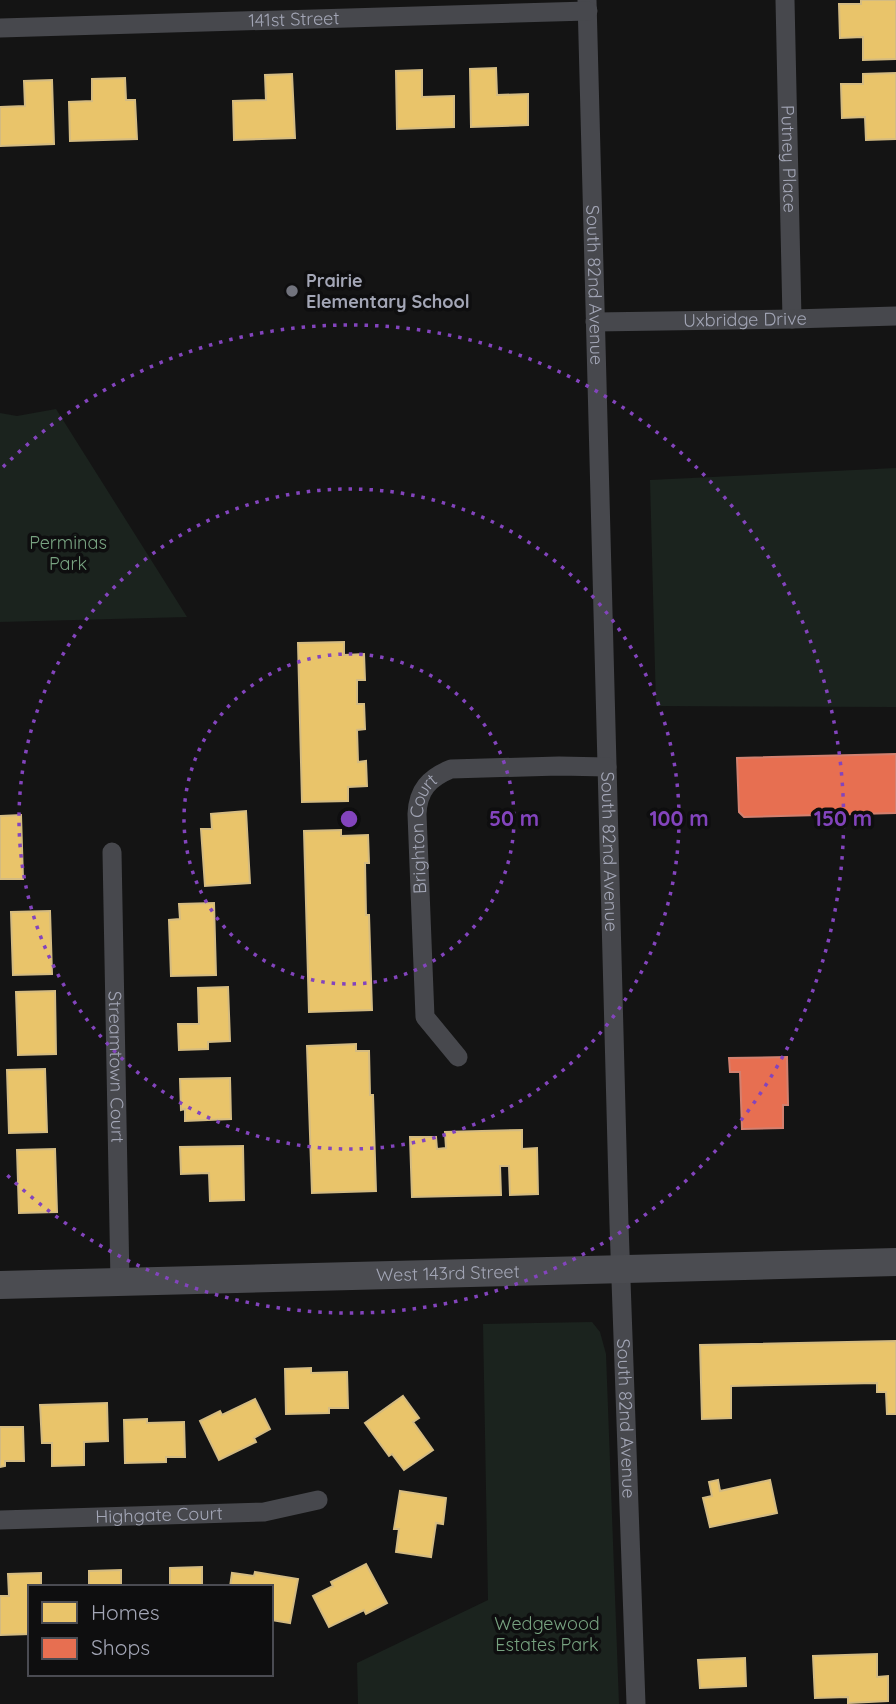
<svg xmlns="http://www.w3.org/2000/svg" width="896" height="1704" viewBox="0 0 896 1704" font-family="Quicksand,sans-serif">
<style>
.green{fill:#1b231e}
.homes{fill:#e9c46a;stroke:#d4bb81;stroke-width:2}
.shops{fill:#e76f51;stroke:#d3806f;stroke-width:2}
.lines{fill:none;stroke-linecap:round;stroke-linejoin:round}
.minor{stroke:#47484d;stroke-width:19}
.secondary{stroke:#4b4c51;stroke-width:28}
.ring{fill:none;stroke:#8344bd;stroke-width:3.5;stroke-dasharray:3.5 7}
.poi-dot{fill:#71737d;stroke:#0e0e0f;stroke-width:2.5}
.labels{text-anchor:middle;stroke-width:7;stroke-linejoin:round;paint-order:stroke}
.street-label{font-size:18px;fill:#a3a6b6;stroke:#0e0e0f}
.poi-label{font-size:18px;font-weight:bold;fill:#a3a6b6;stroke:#0e0e0f;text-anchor:start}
.park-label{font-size:18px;fill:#78a381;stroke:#0e0e0f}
.centre{fill:#8344bd;stroke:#0e0e0f;stroke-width:3.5}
.ring-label{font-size:21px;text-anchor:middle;font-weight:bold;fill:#8344bd;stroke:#0e0e0f;stroke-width:7;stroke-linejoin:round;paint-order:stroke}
</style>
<rect width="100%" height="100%" fill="#141414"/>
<!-- green -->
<g class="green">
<path d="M56,409L187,617L0,622V413L17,416Z"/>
<path d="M896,468V707L656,706L650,480Z"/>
<path d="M592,1322L600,1332L606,1354L619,1704H358L357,1663L488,1600L483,1324Z"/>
</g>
<!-- homes -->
<g class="homes">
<path d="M861,0H896V59L863,60V37L840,38L839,4H861Z"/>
<path d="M496,68L497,95L528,94V125L471,127L470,69Z"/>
<path d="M422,70V97L454,96V127L397,129L396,71Z"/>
<path d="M896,73V139L866,140L865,117L842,118L841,84H863V74Z"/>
<path d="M292,74L295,138L234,140L233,101L266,100L265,75Z"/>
<path d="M125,78L126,100H135L137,139L70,141L69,102L92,101V79Z"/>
<path d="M52,80L54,144L0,146V107L25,106L24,81Z"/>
<path d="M344,642V655L364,654L365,680H357V704H364L365,729L357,730L358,762L366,761L367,786L348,787V801L302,802L298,643Z"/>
<path d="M246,811L250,883L205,886L201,829H212L211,814Z"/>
<path d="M21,815L23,879H0V816Z"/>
<path d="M341,830V836L368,835L369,863H365L366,915H369L372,1010L309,1012L304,831Z"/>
<path d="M214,903L216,975L171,976L169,920L180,919L179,904Z"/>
<path d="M50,911L52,974L13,975L11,912Z"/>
<path d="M228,987L230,1041L208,1042V1049L179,1050L178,1024H199L198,988Z"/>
<path d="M55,991L56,1054L18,1055L16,992Z"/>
<path d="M356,1044V1051H369L370,1095H373L376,1191L312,1193L307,1046Z"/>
<path d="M45,1069L47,1132L9,1133L7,1070Z"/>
<path d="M230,1078L231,1119L185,1121V1109L181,1110L180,1079Z"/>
<path d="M522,1130V1149L537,1148L538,1194L510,1195L509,1166H500L501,1195L412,1197L410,1137H436L437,1149L446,1148L445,1132Z"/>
<path d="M243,1146L244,1200L210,1201L209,1173L181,1174L180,1147Z"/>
<path d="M55,1149L57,1212L19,1213L17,1150Z"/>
<path d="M896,1341V1414H887L886,1392H877V1383L731,1386V1418L702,1419L700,1345Z"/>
<path d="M311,1368V1373L347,1372L348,1408H329V1413L286,1414L285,1369Z"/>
<path d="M403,1396L419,1418L413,1422L433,1450L404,1470L392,1454L389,1456L365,1423Z"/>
<path d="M255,1399L270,1429L254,1438L256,1442L219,1460L200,1421L220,1411L222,1415Z"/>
<path d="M107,1403L108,1441L84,1442V1465L52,1466V1443H42L40,1405Z"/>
<path d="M147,1419V1423L184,1422L185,1457H166V1462L125,1463L124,1420Z"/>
<path d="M0,1427H23L24,1461H5V1466L0,1467Z"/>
<path d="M718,1480L720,1491L770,1480L777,1513L710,1527L703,1498L712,1496L709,1482Z"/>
<path d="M400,1491L446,1498L443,1524L436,1523L431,1557L396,1552L399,1529H394Z"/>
<path d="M366,1564L387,1603L366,1614L364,1610L329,1627L313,1596L333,1586L331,1582Z"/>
<path d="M202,1567V1587H170V1568Z"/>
<path d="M121,1570V1587H89V1571Z"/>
<path d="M255,1572L298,1579L290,1623L271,1620V1587H230L232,1573L254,1576Z"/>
<path d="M41,1573V1587H30V1634L0,1635V1596H9L8,1574Z"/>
<path d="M877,1654V1677L888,1676V1701L848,1703V1697L815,1698L813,1656Z"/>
<path d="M745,1658L746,1686L700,1688L698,1660Z"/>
</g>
<!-- shops -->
<g class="shops">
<path d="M896,754V813L744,817L739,812L737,758Z"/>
<path d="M787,1057L788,1105H783V1128L742,1129L740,1072H730L729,1058Z"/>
</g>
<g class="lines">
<!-- minor -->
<g class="minor">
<path id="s1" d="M587,0L619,1224L636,1704"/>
<path id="s2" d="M785,0L792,319"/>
<path id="s3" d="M0,28L588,11"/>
<path id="s4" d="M595,322L792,319L896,316"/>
<path id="s5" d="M112,852L120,1282"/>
<path id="s6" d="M458,1057L425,1017L417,814C418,790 429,778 451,769L559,766L607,767"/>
<path id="s7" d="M0,1520L264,1512L318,1500"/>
</g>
<!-- secondary -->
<path class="secondary" id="s8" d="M0,1285L896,1262"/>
</g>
<!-- distance rings -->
<g class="ring">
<circle cx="349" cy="819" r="165"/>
<circle cx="349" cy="819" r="330"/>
<path d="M3 467A494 494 0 1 1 3 1171"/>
</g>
<!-- markers -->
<circle class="poi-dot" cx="292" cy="291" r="7"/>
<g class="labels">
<!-- street labels -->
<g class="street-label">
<text dy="6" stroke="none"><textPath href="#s3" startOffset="294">141st Street</textPath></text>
<text dy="6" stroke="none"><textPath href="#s2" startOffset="159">Putney Place</textPath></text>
<text dy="6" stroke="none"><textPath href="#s1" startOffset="285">South 82nd Avenue</textPath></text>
<text dy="6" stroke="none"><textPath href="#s4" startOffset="150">Uxbridge Drive</textPath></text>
<text dy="6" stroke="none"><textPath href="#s6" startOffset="236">Brighton Court</textPath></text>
<text dy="6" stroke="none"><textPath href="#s1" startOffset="852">South 82nd Avenue</textPath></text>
<text dy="6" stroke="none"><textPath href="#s5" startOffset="215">Streamtown Court</textPath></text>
<text dy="6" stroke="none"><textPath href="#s8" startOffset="448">West 143rd Street</textPath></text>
<text dy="6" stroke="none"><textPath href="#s1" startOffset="1419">South 82nd Avenue</textPath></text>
<text dy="6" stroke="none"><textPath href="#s7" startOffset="159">Highgate Court</textPath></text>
</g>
<!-- poi labels -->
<g class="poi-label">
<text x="306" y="287">Prairie<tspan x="306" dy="21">Elementary School</tspan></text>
</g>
<!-- park labels -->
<g class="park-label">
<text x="68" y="549">Perminas<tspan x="68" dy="21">Park</tspan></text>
<text x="547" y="1630">Wedgewood<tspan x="547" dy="21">Estates Park</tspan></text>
</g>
</g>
<circle cx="349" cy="819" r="10" class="centre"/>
<g class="ring-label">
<text x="514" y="826">50 m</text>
<text x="679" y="826">100 m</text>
<text x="843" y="826">150 m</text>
</g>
<!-- legend -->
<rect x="28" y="1585" width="245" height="91" fill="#0e0e0f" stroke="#4a4b52" stroke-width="2"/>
<rect x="42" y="1602" width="35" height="21" fill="#e9c46a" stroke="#4a4b52" stroke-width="2"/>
<text x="91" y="1620" font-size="21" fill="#a3a6b6">Homes</text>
<rect x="42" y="1638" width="35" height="21" fill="#e76f51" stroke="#4a4b52" stroke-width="2"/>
<text x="91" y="1655" font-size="21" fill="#a3a6b6">Shops</text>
</svg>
